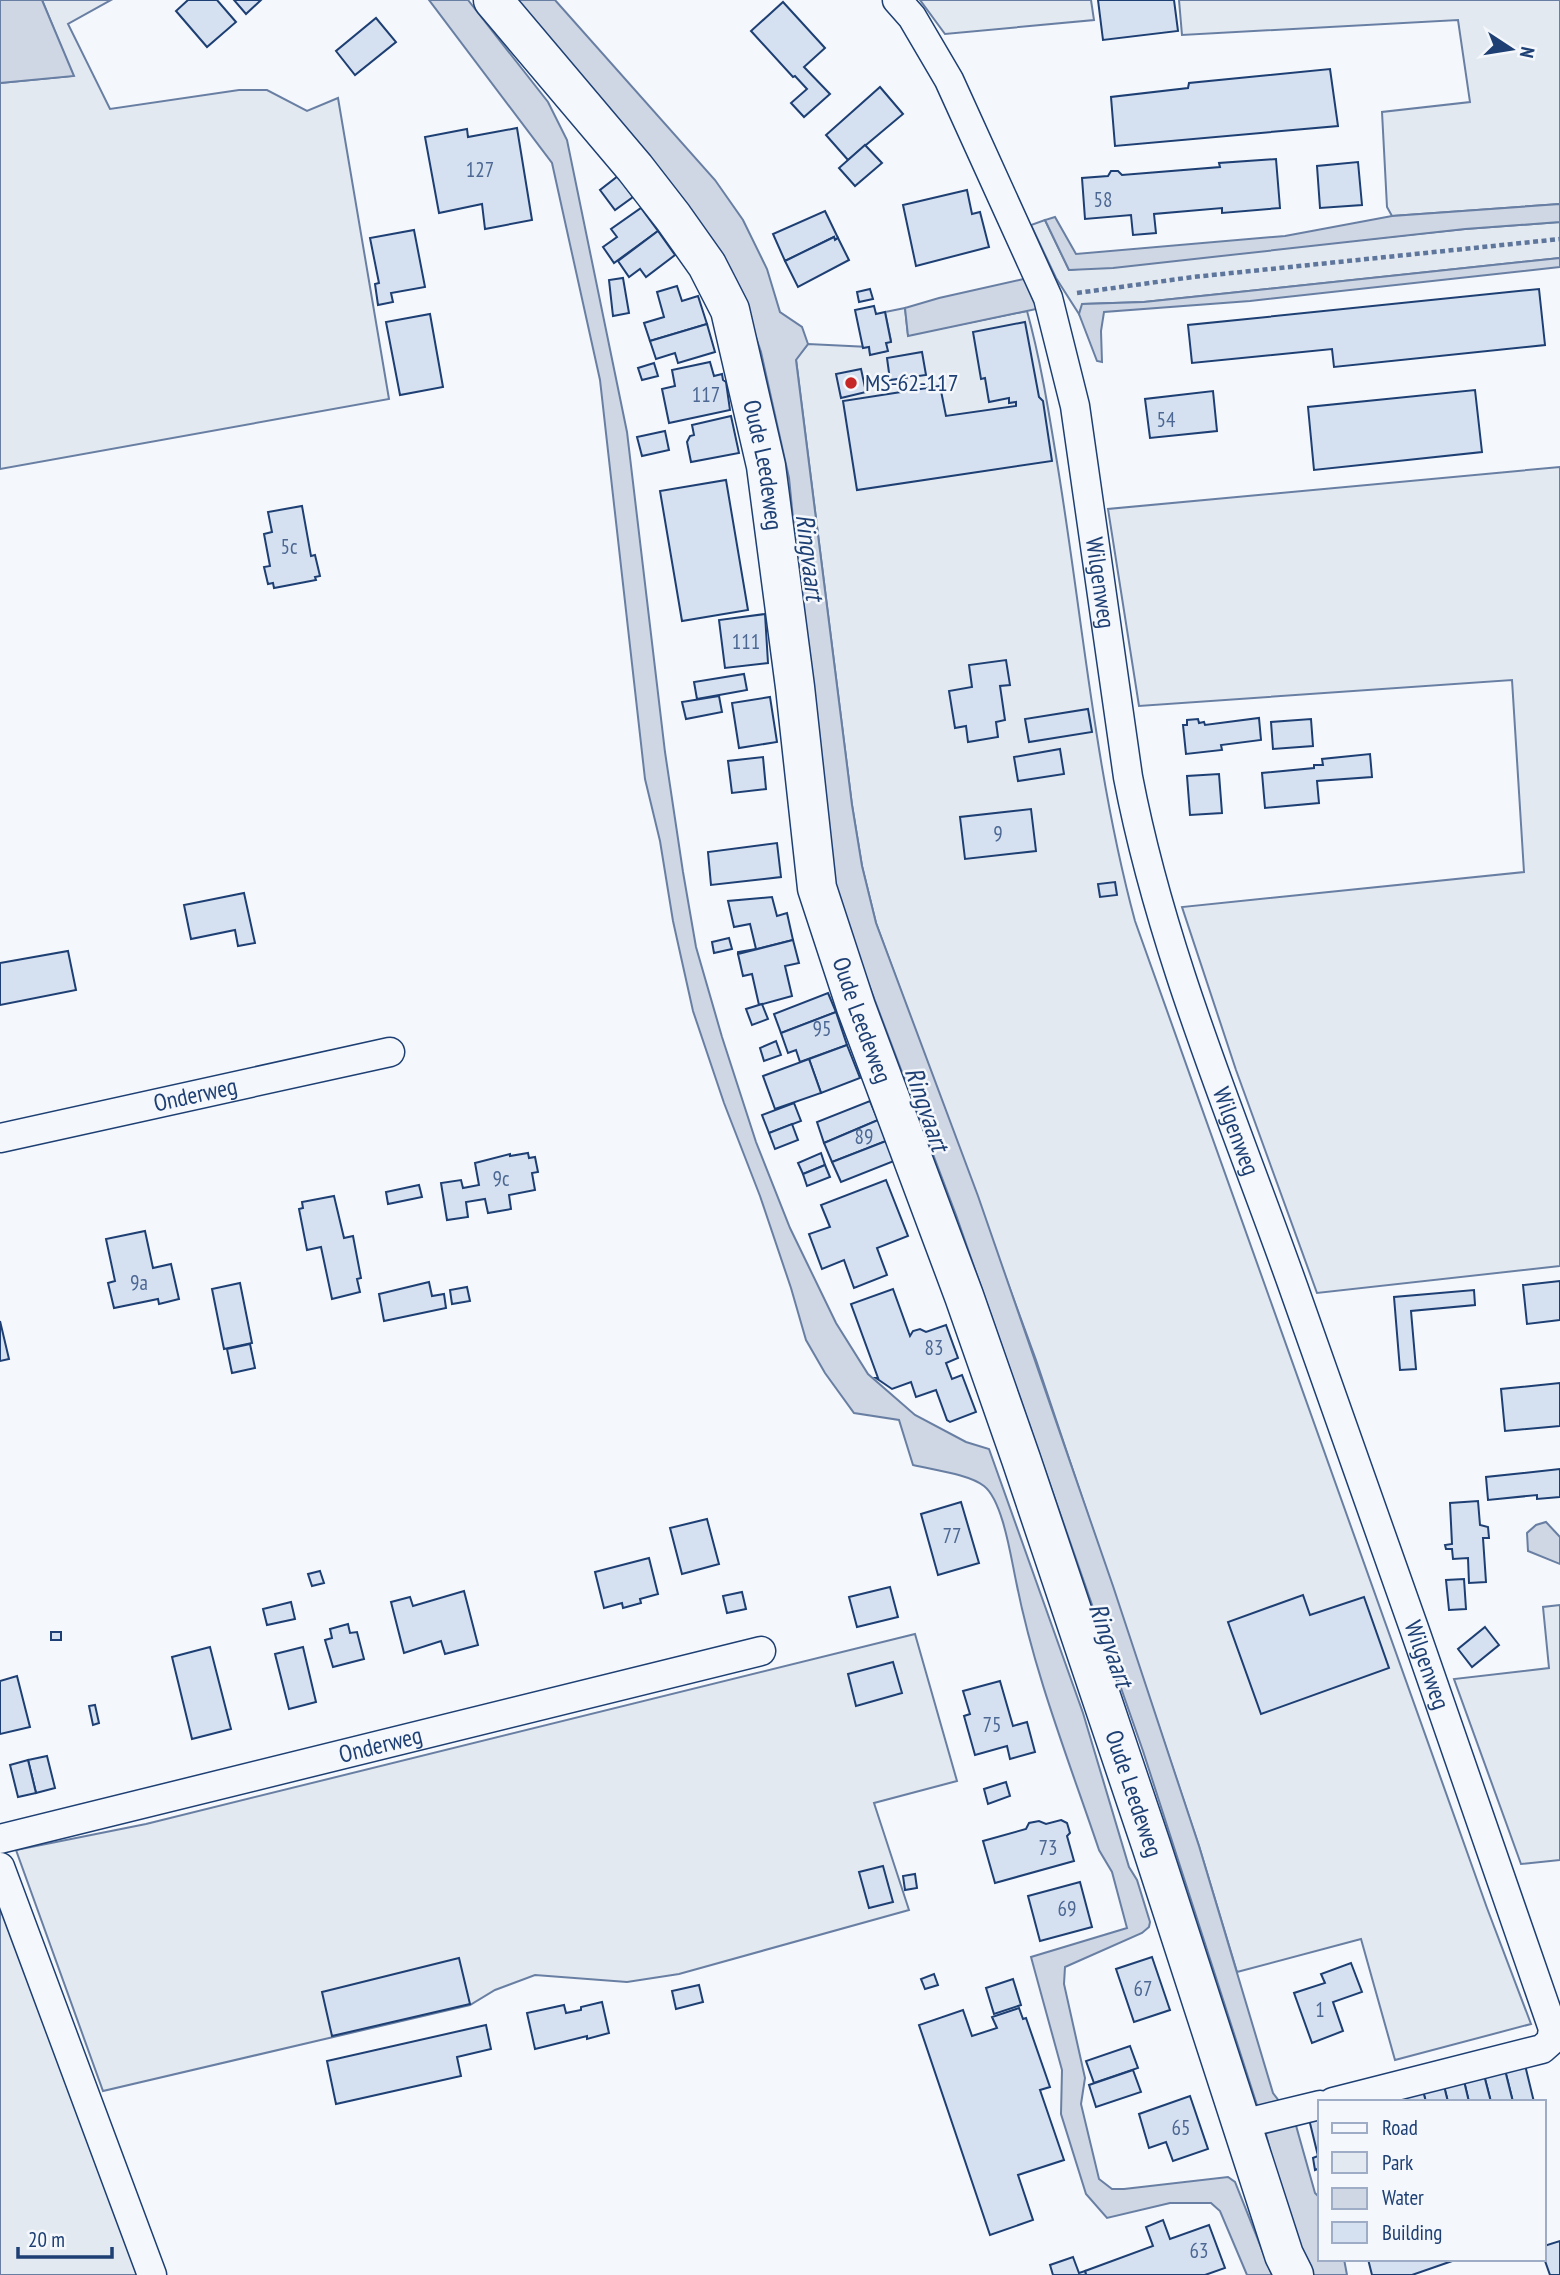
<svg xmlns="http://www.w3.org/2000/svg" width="1560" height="2275" viewBox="0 0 1560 2275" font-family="'PT Sans Narrow',sans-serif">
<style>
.green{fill:#e3e9f0;stroke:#687fa3;stroke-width:2}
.water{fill:#cfd7e4;stroke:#687fa3;stroke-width:2}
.building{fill:#d5e0f0;stroke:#1d3f73;stroke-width:2}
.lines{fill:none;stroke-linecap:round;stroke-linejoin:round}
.street-casing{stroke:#1d3f73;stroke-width:31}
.secondary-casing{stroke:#1d3f73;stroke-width:41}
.path{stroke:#5e769c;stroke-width:4.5;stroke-dasharray:5 3.5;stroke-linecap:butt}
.street{stroke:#f4f7fb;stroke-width:28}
.secondary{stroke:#f4f7fb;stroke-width:38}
.poi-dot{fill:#c62828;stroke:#f4f7fb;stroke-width:2.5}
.labels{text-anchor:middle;stroke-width:5;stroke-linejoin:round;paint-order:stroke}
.number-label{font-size:21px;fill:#4b6792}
.poi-label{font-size:24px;fill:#1d3f73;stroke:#f4f7fb;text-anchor:start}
.street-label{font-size:24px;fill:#1d3f73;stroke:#f4f7fb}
.water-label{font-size:26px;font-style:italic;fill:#1d3f73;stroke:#f4f7fb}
</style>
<rect width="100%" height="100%" fill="#f4f7fb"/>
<!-- green -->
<g class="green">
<path d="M42,0H111L68,24L110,109L239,90H267L307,111L338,98L389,399L0,469V83L73,76Z"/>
<path d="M920,0H1091L1094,20L945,34Z"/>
<path d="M1179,0H1560V204L1392,216L1387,207L1382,112L1470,102L1458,20L1182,35Z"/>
<path d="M1045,220L1069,270L1465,229L1560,222V258L1144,302L1083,304L1079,314L1056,278L1031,225Z"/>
<path d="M905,308L908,335L1027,311C1040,358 1048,407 1056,456C1082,611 1094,769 1135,921L1487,1908L1531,2024L1395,2060L1361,1939L1237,1972L1199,1846L1036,1360L876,923L862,866L852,805L796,359L808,344L869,347L870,354L887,351L886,343L891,341L885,312Z"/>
<path d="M1560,467V1266L1317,1293L1236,1070L1182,907L1524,872L1512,680L1139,706L1108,509Z"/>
<path d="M1560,1605V1860L1521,1864L1454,1679L1549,1668L1543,1607Z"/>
<path d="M915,1634L957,1781L874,1803L909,1910L679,1974L627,1982L535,1975L495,1990L470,2005L103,2091L16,1850L146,1824Z"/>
<path d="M0,1899L140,2275H0Z"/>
</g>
<!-- water -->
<g class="water">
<path d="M0,0H42L74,76L0,83Z"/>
<path d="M429,0H468L548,102L567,140L627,432L665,752L683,872L696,947L722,1037L756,1142L790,1228L836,1323L868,1374L915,1415L966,1442L989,1449L1083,1713L1129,1867L1137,1880L1150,1922L1149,1927L1142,1933L1065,1967L1064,1984L1085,2078L1081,2104L1099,2179L1112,2189H1124L1228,2177L1235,2182L1272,2275H1247L1220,2211L1211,2203H1170L1107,2218L1086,2194L1061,2114L1062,2070L1031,1957L1127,1928L1112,1872L1099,1850C1069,1761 1034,1673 1016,1581C1011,1558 1003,1501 984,1486C969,1474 933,1470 913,1465L899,1420L854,1413L825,1373L806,1340L791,1288L760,1196L724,1103L693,1011L673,921L660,841L645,779L600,380L552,163Z"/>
<path d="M516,0H555L715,180L743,220L767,269L780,312L802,327L808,344L796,360L852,805L862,866L876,923L978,1196L1113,1586L1199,1846L1273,2093L1295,2122L1315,2193L1320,2198V2259H1344L1347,2275H1310L1289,2227L1265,2130L1143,1751L956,1215L838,903L816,749L789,478L761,352L740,290Z"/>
<path d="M1560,204V222L1465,229L1113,268L1069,270L1045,220L1055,217L1076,254L1285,236L1392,216Z"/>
<path d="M1560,258V267L1250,301L1104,312L1101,331L1102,362L1097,361L1079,314L1082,304L1144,302Z"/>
<path d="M1028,278L1041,308L908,336L905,308L939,298Z"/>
<path d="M1546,1522L1560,1537V1564L1528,1551L1527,1533L1536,1525Z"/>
</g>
<!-- building -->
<g class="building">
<path d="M188,0H217L236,22L207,47L176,11Z"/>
<path d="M234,0H261L246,14Z"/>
<path d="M1098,0H1174L1178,31L1103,40Z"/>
<path d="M783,2L825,48L804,67L830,94L804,117L791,103L807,89L795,76L793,77L751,31Z"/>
<path d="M376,18L396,42L355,75L336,51Z"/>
<path d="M1330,69L1338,126L1115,146L1111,97L1188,88L1189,83Z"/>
<path d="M880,87L903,114L848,160L826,135Z"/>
<path d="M517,128L532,220L485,229L482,204L439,213L425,137L467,129L468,137Z"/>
<path d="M865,145L882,163L855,186L839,168Z"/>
<path d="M1276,159L1280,208L1222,213V208L1154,214L1156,233L1133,235L1131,215L1085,219L1082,178L1108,176L1111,171H1118L1122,175L1220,167L1219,163Z"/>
<path d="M1358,162L1362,205L1320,208L1317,166Z"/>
<path d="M618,176L633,197L615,210L600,190Z"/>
<path d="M967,190L972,214L980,212L989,247L916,266L903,205Z"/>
<path d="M641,208L658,231L614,263L603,247L617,237L611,229Z"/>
<path d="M825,211L838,238L835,240L834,237L785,261L773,234Z"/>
<path d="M414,230L425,287L391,293L393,302L378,305L375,284L379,283L370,238Z"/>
<path d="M658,231L675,255L646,277L640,269L629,277L618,261Z"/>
<path d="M834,237L835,240L838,238L849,260L798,287L785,261Z"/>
<path d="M623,278L629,313L613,316L609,280Z"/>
<path d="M677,286L682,301L698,296L707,324L650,341L644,323L664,317L657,292Z"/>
<path d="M870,289L873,299L859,302L857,292Z"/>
<path d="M1539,289L1545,345L1334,367L1332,349L1192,363L1188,325Z"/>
<path d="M874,306L876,314L885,312L891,342L886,343L888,351L870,355L869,347L863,348L855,310Z"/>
<path d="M430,314L443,387L400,395L386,322Z"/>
<path d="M1025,322L1039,397L1043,401L1052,461L857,490L843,401L940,386L946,416L1016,406V402L1009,403V398L989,402L985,378L981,379L973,332Z"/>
<path d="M707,324L715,352L678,363L675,353L656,359L650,341Z"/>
<path d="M922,352L926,375L890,380L887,358Z"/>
<path d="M710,362L714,376L722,374L723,380L726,382L730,410L669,423L662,389L675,386L672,370Z"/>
<path d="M654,363L658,376L642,380L638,368Z"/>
<path d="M861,369L866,392L841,398L836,374Z"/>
<path d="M1475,390L1482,452L1314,470L1308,407Z"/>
<path d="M1213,391L1217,431L1150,438L1145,399Z"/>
<path d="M731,416L739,453L691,462L687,442L690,436L694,435L692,425Z"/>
<path d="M665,431L669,450L642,456L637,437Z"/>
<path d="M726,480L748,610L682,621L660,491Z"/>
<path d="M302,506L311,556L315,555L320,576L315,577L316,580L274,588L273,583L268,584L264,567L270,566L264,534L272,532L268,512Z"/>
<path d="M765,614L768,663L725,668L719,620Z"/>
<path d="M1006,660L1010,685L1000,686L1005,720L996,722L998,737L968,742L966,726L955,728L949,691L972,687L969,665Z"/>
<path d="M744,674L747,690L697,699L694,682Z"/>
<path d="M719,696L722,712L686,719L682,702Z"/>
<path d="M770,697L777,742L739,748L732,703Z"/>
<path d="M1088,709L1092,732L1029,742L1025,719Z"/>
<path d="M1259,718L1261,740L1221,745L1222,750L1186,754L1183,725H1187V720L1198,719L1199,723L1204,722L1205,725Z"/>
<path d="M1311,719L1313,746L1273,749L1271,722Z"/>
<path d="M1060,749L1064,774L1018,781L1014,757Z"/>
<path d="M1370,754L1372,777L1317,781L1319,803L1265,808L1262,773L1314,768V765H1323L1322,759Z"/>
<path d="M763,757L766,789L732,793L728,761Z"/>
<path d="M1219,774L1222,813L1190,815L1187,776Z"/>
<path d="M1031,809L1036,851L965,859L960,817Z"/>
<path d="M777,843L781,877L711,885L708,852Z"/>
<path d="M1115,882L1117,895L1100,897L1098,884Z"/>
<path d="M244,893L255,943L238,946L235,930L191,939L184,905Z"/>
<path d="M772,897L777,916L787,913L793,940L738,954V952L756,949L750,924L734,927L728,901Z"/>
<path d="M729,938L732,949L714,953L712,942Z"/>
<path d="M793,940L799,963L785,966L792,996L759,1005L752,974L743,976L738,954Z"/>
<path d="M68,951L76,990L0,1005V963Z"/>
<path d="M828,993L836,1012L781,1033L774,1014Z"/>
<path d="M762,1004L768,1019L752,1025L746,1009Z"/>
<path d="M836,1012L847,1045L800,1062L796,1050L788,1053L781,1033Z"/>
<path d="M776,1041L781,1055L764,1061L760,1048Z"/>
<path d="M847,1045L860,1078L821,1093L809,1059Z"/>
<path d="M809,1059L821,1093L775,1109L763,1076Z"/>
<path d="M870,1101L878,1120L824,1143L817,1122Z"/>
<path d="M794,1103L801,1121L769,1133L762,1115Z"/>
<path d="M878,1120L886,1141L832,1162L824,1143Z"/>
<path d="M792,1124L798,1140L775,1149L769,1133Z"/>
<path d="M886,1141L894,1161L841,1182L832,1162Z"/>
<path d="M528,1153L529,1158L535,1157L538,1172L532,1173L535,1190L509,1195L511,1209L488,1213L485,1199L466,1202L468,1217L447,1220L441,1183L461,1180L463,1188L479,1185L475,1163L510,1154V1156Z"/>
<path d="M821,1153L825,1165L803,1174L798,1163Z"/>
<path d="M825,1165L830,1177L807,1186L803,1174Z"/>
<path d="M886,1180L908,1236L877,1248L887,1275L854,1288L844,1260L822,1269L809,1234L830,1227L821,1205Z"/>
<path d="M419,1185L422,1197L388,1204L386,1192Z"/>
<path d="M334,1196L344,1238L353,1236L361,1278L357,1279L360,1292L332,1299L321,1247L307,1250L299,1209L303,1208L302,1202Z"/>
<path d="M145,1231L153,1268L171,1264L179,1299L159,1304L158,1299L114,1308L108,1283L115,1281L106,1239Z"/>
<path d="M1560,1281V1320L1527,1324L1523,1285Z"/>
<path d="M429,1282L432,1296L444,1294L446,1308L384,1321L379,1294Z"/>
<path d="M240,1283L252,1343L224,1349L212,1289Z"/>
<path d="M467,1287L470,1301L452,1304L450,1290Z"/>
<path d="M893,1289L910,1336L913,1331L920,1329L926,1332L946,1325L958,1358L946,1363L952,1379L962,1375L976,1412L950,1422L947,1420L936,1390L916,1397L911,1382L892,1389L876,1378H878L851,1304Z"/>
<path d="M1474,1290L1475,1305L1411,1311L1416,1369L1400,1370L1394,1297Z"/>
<path d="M0,1321L9,1359L0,1361Z"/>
<path d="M250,1344L255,1368L232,1373L227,1349Z"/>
<path d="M1560,1383V1426L1505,1431L1501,1389Z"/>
<path d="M1560,1469V1497L1537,1499V1495L1488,1500L1486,1477Z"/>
<path d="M1478,1501L1480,1525L1488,1527L1489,1538H1483L1486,1582L1469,1583L1468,1558L1453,1559L1452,1549H1446L1445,1545L1452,1544L1450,1503Z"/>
<path d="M961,1502L979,1563L938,1575L921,1514Z"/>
<path d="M707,1519L719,1564L682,1574L670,1528Z"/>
<path d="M649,1558L658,1594L640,1599L641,1603L623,1608L622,1603L604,1608L595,1572Z"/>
<path d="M320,1571L324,1583L312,1586L308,1574Z"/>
<path d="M1464,1579L1466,1609L1449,1610L1446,1580Z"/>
<path d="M890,1587L898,1617L857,1627L849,1597Z"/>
<path d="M464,1591L478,1645L445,1654L441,1641L404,1653L391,1602L410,1597L413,1606Z"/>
<path d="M742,1592L746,1609L727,1613L723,1596Z"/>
<path d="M1303,1595L1310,1615L1364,1597L1389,1668L1261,1714L1228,1622Z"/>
<path d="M291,1602L295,1619L267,1625L263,1609Z"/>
<path d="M348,1624L350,1633L357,1632L364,1659L333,1667L325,1640L332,1638L330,1629Z"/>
<path d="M1485,1627L1499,1645L1472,1667L1458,1649Z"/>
<rect x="51" y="1632" width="10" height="8"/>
<path d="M210,1647L231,1729L192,1739L172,1657Z"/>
<path d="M303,1647L316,1702L289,1709L275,1654Z"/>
<path d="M893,1662L902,1693L856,1706L848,1674Z"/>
<path d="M17,1676L30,1727L0,1734V1681Z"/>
<path d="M1000,1681L1013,1726L1027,1722L1035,1752L1010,1759L1007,1746L975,1755L964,1716L970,1714L963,1691Z"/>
<path d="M95,1705L99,1723L93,1725L89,1706Z"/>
<path d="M47,1756L55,1788L36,1793L28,1760Z"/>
<path d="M28,1760L36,1793L18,1797L10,1765Z"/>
<path d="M1006,1782L1010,1796L988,1804L984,1789Z"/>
<path d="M1061,1820L1067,1823L1070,1833L1067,1836L1074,1861L995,1883L983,1841L1026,1829L1029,1823L1039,1821L1046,1824Z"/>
<path d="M883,1866L893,1902L869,1908L859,1872Z"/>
<path d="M915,1874L917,1888L905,1890L903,1876Z"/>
<path d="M1080,1882L1092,1927L1040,1941L1028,1896Z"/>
<path d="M1152,1957L1170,2010L1134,2022L1116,1969Z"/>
<path d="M459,1958L470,2004L332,2036L322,1992Z"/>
<path d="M1351,1963L1362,1992L1333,2002L1343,2031L1312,2043L1294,1993L1325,1983L1321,1974Z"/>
<path d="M934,1974L938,1985L925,1989L921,1979Z"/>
<path d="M1013,1979L1021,2005L994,2014L986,1988Z"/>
<path d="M699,1985L703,2002L676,2009L672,1991Z"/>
<path d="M602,2002L609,2033L587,2039V2036L535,2049L527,2013L564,2005L566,2013L581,2010V2007Z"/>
<path d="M1019,2008L1023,2019L1026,2018L1050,2087L1040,2090L1064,2160L1018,2175L1033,2220L990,2235L919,2025L963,2010L972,2036L997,2028L992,2017Z"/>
<path d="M486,2025L491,2049L457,2057L461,2076L336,2104L327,2061Z"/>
<path d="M1130,2046L1138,2068L1094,2083L1086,2061Z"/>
<path d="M1525,2065L1534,2102H1513L1505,2070Z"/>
<path d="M1133,2070L1141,2092L1096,2107L1089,2085Z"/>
<path d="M1505,2070L1513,2102H1491L1484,2075Z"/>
<path d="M1484,2075L1491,2102H1469L1464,2081Z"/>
<path d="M1464,2081L1469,2102H1448L1444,2086Z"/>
<path d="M1444,2086L1448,2102H1426L1423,2091Z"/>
<path d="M1423,2091L1426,2102H1402L1401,2096Z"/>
<path d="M1190,2096L1208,2149L1173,2161L1166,2142L1149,2148L1139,2114Z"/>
<path d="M1320,2116V2168L1315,2170L1313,2158L1318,2156L1309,2119Z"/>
<path d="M1163,2220L1170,2239L1209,2225L1225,2268L1205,2275H1086L1085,2271L1153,2246L1146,2227Z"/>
<path d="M1560,2241V2275H1550L1544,2258V2246Z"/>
<path d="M1073,2257L1079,2273L1085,2271L1086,2275H1053L1050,2265Z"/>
<path d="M1368,2259H1458L1412,2275H1372Z"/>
</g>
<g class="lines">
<defs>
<g id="street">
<path id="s1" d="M897,0L912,17L949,80L1048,298L1075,406L1128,777C1162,954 1234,1120 1294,1289C1382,1535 1468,1782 1553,2029L1551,2041L1542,2049L1333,2102"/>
<path id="s2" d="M0,1138L390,1052"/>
<path id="s3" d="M0,1839L761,1651"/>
<path d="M0,1867L152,2275"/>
<path d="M1242,2124L1320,2105"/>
</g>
<g id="secondary">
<path id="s4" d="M493,0L635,168L673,217L707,265L730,310L766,466L795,687L817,888L856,1007L964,1296L1021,1459L1151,1845L1284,2255L1294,2275"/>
</g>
</defs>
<!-- street casing -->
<use href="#street" class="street-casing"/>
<!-- secondary casing -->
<use href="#secondary" class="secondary-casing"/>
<!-- path -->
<path class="path" d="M1077,293L1193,277L1560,239"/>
<!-- street -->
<use href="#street" class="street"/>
<!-- secondary -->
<use href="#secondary" class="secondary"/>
</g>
<!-- markers -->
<circle class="poi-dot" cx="851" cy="383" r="7"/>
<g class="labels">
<!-- number labels -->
<g class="number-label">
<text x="480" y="177">127</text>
<text x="1103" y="207">58</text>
<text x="706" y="402">117</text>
<text x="1166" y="427">54</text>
<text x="289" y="554">5c</text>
<text x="746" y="649">111</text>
<text x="998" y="841">9</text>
<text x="822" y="1036">95</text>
<text x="864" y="1144">89</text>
<text x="501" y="1186">9c</text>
<text x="139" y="1290">9a</text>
<text x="934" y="1355">83</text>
<text x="952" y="1543">77</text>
<text x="992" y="1732">75</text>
<text x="1048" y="1855">73</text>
<text x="1067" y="1916">69</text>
<text x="1143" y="1996">67</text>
<text x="1320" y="2017">1</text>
<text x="1181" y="2135">65</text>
<text x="1199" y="2258">63</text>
</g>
<!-- poi labels -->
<g class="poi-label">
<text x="865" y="391">MS-62-117</text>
</g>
<!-- street labels -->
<g class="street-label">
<text dy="8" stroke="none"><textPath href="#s4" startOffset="550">Oude Leedeweg</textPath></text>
<text dy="8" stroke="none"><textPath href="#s1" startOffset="625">Wilgenweg</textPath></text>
<text dy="8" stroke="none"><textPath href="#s4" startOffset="1116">Oude Leedeweg</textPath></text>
<text dy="8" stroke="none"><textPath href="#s2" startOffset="200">Onderweg</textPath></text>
<text dy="8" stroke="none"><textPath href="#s1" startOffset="1192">Wilgenweg</textPath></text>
<text dy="8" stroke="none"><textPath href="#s1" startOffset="1759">Wilgenweg</textPath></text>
<text dy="8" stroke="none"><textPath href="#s3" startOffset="392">Onderweg</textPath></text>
<text dy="8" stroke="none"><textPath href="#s4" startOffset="1936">Oude Leedeweg</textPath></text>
</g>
<!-- water labels -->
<g class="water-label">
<text transform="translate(810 557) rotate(83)" y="9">Ringvaart</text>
<text transform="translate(927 1109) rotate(71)" y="9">Ringvaart</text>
<text transform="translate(1111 1645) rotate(71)" y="9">Ringvaart</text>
</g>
</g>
<!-- legend -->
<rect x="1318" y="2100" width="228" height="161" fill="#f4f7fb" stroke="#9eadc5" stroke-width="2"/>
<rect x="1332" y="2123" width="35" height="10" fill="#f4f7fb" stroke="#9eadc5" stroke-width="2"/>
<text x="1382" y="2135" font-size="21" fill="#1d3f73">Road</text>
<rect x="1332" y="2152" width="35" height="21" fill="#e3e9f0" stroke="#9eadc5" stroke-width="2"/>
<text x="1382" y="2170" font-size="21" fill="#1d3f73">Park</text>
<rect x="1332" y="2188" width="35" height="21" fill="#cfd7e4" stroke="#9eadc5" stroke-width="2"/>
<text x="1382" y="2205" font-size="21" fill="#1d3f73">Water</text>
<rect x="1332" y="2222" width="35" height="21" fill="#d5e0f0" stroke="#9eadc5" stroke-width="2"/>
<text x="1382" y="2240" font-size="21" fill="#1d3f73">Building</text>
<!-- north arrow -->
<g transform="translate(1511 49) rotate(102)" stroke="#f4f7fb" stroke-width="5" paint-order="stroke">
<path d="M0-5L12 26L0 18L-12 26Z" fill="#1d3f73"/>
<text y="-10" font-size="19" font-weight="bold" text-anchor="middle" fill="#1d3f73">N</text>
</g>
<!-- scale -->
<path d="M18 2247v10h94v-10" fill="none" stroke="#1d3f73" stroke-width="3.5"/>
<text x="28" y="2247" font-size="21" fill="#1d3f73" stroke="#f4f7fb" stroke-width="5" paint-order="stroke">20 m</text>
</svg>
